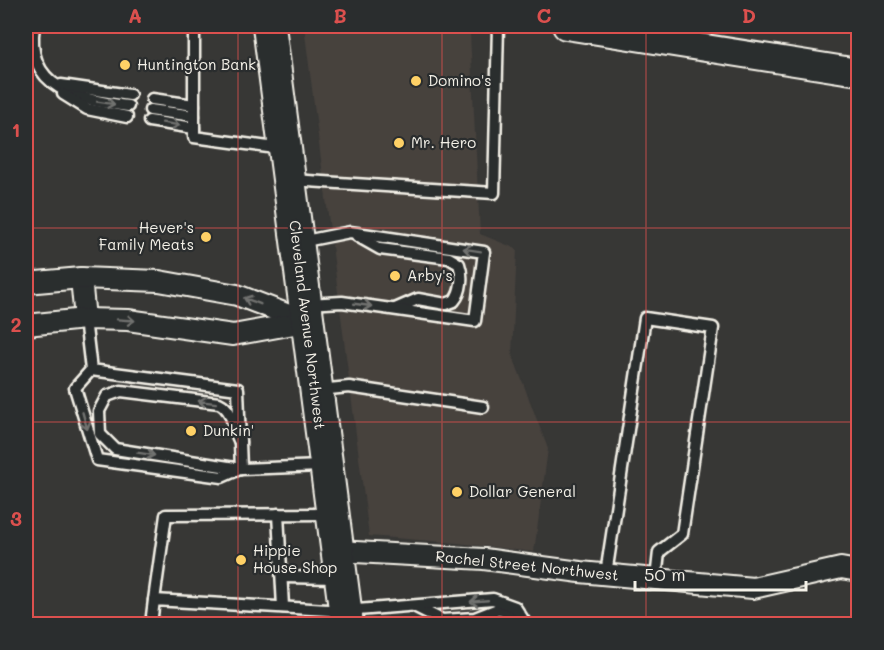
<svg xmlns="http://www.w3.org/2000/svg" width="884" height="650" viewBox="0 0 884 650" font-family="Mali,sans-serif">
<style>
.built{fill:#47423e}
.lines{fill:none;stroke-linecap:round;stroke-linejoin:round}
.service-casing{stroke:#f4f1e8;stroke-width:15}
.minor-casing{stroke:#f4f1e8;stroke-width:24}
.tertiary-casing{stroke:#f4f1e8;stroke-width:30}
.primary-casing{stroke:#f4f1e8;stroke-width:36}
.service{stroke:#2a2d2e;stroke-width:10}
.minor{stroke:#2a2d2e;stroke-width:20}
.tertiary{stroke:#2a2d2e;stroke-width:26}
.primary{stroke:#2a2d2e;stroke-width:32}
.oneway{stroke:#71726f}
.grid{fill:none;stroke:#dc504e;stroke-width:1.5;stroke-opacity:0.55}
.poi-dot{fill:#ffd166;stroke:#2a2d2e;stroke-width:2}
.labels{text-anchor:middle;stroke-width:4.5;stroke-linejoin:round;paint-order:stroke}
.poi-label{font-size:15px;fill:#f4f1e8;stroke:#2a2d2e;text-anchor:start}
.street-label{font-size:15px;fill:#f4f1e8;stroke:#2a2d2e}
.neatline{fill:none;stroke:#dc504e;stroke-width:2}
.grid-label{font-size:20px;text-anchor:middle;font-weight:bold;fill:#dc504e}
</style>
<rect width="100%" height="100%" fill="#373735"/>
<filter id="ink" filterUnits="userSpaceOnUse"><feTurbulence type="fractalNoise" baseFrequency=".0167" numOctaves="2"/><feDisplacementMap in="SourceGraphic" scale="12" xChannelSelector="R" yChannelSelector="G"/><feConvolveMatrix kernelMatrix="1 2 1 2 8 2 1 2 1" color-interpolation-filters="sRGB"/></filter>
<g filter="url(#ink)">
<!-- built -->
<path class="built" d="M304,26H412L470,34L480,234L517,249L512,354L548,449L534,552L457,543L369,536Z"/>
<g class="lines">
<defs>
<g id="service">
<path d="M34,26C24,89 80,100 128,106"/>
<path d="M194,26V137L283,149"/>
<path d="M61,85L130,95"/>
<path d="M63,94L87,109L127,117"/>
<path d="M152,99L194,105"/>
<path d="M150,110L194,116"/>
<path d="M149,121L194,128"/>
<path d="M292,180L494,193L498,26"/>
<path d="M357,236L380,249L449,258L459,264C463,275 462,292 454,301L446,304L418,299L395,309"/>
<path d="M300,242L350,232L484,252L475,321L342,302L308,304"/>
<path d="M85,319L91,370L75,388L97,460L222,477L240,469"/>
<path d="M91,370L238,389L241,469"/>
<path d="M319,390L349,387L483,407"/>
<path d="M240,442C232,429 234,410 219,403L121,391L107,396L99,411L100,434L115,449L241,469L322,466"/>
<path d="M278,514L283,607"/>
<path d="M606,574L645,318L713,328L682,534L659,552L656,579"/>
<path d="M282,577L337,578"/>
<path d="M154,600L166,515L329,514"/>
<path d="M414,606L442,620L475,618L498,609L511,614L519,624"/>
<path d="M151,624L154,600L345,611L493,599L515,607L526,624"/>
</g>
<g id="minor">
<path d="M81,278L85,319"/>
<path d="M26,283L81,278L159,281L237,295L307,322"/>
<path d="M26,325L85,319L128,320L233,335L305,322"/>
<path d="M337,551L484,559L580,572L753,588L841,568L858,571"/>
</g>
<path id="tertiary" d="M566,26L858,72"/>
<path id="primary" d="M269,26L347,624"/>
</defs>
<!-- service casing -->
<use href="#service" class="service-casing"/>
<!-- minor casing -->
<use href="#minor" class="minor-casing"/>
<!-- tertiary casing -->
<use href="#tertiary" class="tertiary-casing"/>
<!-- primary casing -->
<use href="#primary" class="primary-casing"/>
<!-- service -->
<use href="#service" class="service"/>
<!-- minor -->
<use href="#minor" class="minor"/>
<!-- tertiary -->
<use href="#tertiary" class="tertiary"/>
<!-- primary -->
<use href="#primary" class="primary"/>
</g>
<!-- one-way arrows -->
<defs><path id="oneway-shaft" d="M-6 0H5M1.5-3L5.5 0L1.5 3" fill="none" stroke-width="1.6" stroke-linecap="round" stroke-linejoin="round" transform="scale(1.5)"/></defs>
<g class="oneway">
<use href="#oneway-shaft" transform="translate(106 103) rotate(9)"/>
<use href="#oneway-shaft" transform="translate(171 124) rotate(9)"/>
<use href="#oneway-shaft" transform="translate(472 250) rotate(-171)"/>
<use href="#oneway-shaft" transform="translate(252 301) rotate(-159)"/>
<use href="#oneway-shaft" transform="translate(363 305) rotate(8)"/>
<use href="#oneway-shaft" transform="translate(126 320) rotate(4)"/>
<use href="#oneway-shaft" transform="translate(207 402) rotate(-173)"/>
<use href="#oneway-shaft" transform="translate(85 421) rotate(74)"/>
<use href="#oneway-shaft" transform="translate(146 454) rotate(9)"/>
<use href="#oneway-shaft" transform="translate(479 601) rotate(175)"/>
</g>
</g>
<!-- grid -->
<path class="grid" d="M238,26V624M442,26V624M646,26V624M26,228H858M26,422H858"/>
<!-- markers -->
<g class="poi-dot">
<circle cx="125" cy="65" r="6"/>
<circle cx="416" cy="81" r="6"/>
<circle cx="399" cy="143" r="6"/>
<circle cx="206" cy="237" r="6"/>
<circle cx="395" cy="276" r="6"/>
<circle cx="191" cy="431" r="6"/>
<circle cx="457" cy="492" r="6"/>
<circle cx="241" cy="560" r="6"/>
</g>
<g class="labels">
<!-- poi labels -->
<g class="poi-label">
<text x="137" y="70">Huntington Bank</text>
<text x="428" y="86">Domino's</text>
<text x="411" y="148">Mr. Hero</text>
<text x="194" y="233" text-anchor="end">Hever's<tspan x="194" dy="17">Family Meats</tspan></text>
<text x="407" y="281">Arby's</text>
<text x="203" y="436">Dunkin'</text>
<text x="469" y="497">Dollar General</text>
<text x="253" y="556">Hippie<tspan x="253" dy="17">House Shop</tspan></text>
</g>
<!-- street labels -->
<g class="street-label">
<text transform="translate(307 325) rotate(83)" y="5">Cleveland Avenue Northwest</text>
<text transform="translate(527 566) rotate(6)" y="5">Rachel Street Northwest</text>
</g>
</g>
<!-- margin -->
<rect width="884" height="650" fill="none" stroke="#2a2d2e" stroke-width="66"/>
<!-- scale -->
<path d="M635 581v9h171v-9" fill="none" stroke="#f4f1e8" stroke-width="3"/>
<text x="644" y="581" font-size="18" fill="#f4f1e8" stroke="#2a2d2e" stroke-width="4.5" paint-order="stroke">50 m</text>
<rect x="33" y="33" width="818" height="584" class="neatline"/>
<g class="grid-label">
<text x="135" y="23">A</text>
<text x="340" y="23">B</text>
<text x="544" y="23">C</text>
<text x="749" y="23">D</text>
<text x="16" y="137">1</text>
<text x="16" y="332">2</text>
<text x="16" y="526">3</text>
</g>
</svg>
